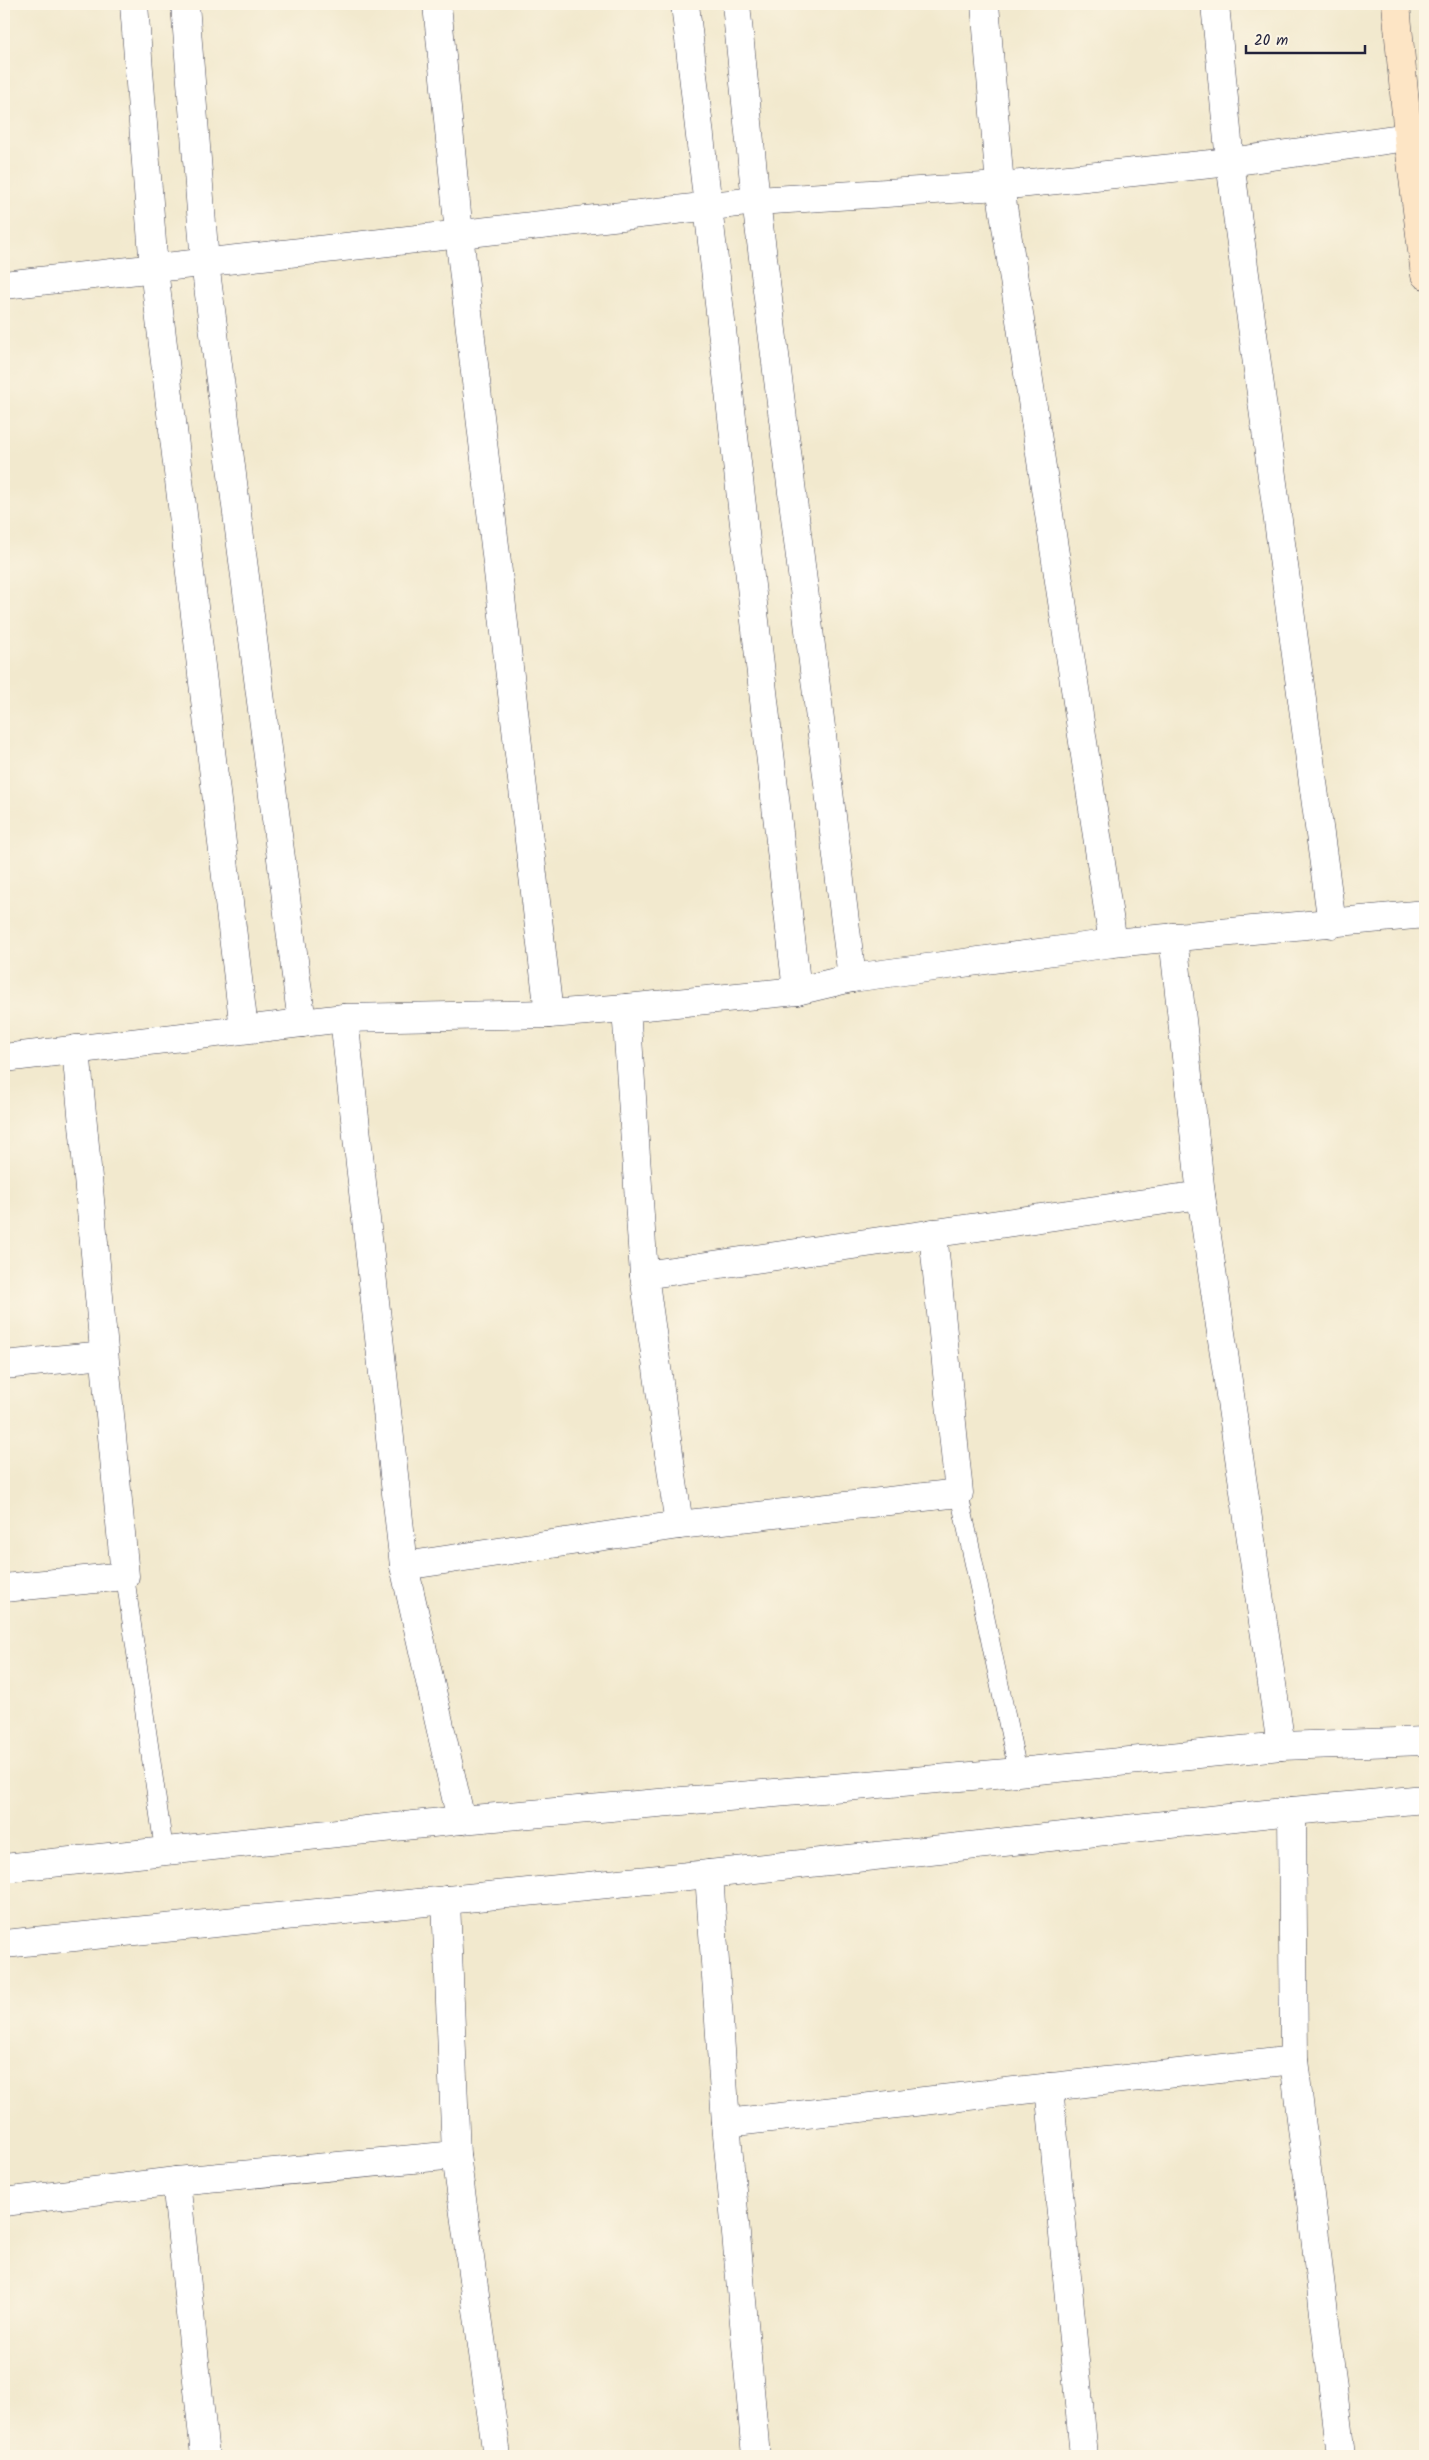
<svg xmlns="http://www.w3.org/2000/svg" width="1429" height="2460" viewBox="0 0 1429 2460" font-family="Kalam,sans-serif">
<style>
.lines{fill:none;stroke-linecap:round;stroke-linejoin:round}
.service-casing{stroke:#414051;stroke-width:19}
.minor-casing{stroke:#414051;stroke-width:29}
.tertiary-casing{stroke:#414051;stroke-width:29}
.secondary-casing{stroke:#414051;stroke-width:29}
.service{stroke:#fff;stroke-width:18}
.minor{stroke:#fff;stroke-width:28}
.tertiary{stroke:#fff;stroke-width:28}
.secondary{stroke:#fde5c5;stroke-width:28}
</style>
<rect width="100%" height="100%" fill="#fcf5e5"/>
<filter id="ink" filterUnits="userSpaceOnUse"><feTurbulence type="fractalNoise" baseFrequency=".02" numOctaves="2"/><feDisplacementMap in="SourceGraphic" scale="10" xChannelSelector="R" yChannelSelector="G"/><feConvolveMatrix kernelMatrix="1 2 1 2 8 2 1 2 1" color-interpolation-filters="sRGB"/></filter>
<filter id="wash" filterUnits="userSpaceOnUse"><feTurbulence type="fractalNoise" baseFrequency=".0096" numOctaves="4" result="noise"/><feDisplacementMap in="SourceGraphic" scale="20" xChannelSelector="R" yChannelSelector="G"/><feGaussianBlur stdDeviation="1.12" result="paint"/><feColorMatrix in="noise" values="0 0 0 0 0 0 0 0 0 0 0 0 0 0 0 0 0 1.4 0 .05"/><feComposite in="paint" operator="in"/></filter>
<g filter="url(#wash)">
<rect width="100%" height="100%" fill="#f2e9ce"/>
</g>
<g filter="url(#ink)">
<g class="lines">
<defs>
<g id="service">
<path d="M959,1493L1018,1772"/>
<path d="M125,1576L164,1850"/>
</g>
<g id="minor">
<path d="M134,4L154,269L244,1029"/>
<path d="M185,4L205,263L302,1023"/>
<path d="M437,4L459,234L549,1014"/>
<path d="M685,4L797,991"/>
<path d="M736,4L756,201L852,978"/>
<path d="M985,4L1000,186L1113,943"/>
<path d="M1215,4L1230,162L1332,924"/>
<path d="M4,285L756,201L1000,186L1230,162L1408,137"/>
<path d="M1173,937L1201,1195L1281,1746"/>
<path d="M626,1008L644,1275L679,1525L959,1493L933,1233"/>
<path d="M344,1018L404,1566L461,1820"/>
<path d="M4,1058L344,1018L549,1014L626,1008L797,991L852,978L1113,943L1425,914"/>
<path d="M644,1275L1201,1195"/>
<path d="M4,1365L104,1355"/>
<path d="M404,1566L679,1525"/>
<path d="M4,1588L125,1576L76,1049"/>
<path d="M1292,1811L1294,2060L1341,2456"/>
<path d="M709,1874L726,2123L756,2456"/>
<path d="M446,1900L456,2155L497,2456"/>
<path d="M1049,2087L1084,2456"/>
<path d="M726,2123L1294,2060"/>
<path d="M176,2181L205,2456"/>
<path d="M4,2202L176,2181L456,2155"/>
</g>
<g id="tertiary">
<path d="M4,1868L461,1820L1018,1772L1281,1746L1425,1741"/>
<path d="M4,1944L709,1874L1292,1811L1425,1799"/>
</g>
<path id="secondary" d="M1396,4L1408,137L1425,275"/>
</defs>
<!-- service casing -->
<use href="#service" class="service-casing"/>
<!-- minor casing -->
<use href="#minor" class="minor-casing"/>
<!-- tertiary casing -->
<use href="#tertiary" class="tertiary-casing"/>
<!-- secondary casing -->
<use href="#secondary" class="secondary-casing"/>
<!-- service -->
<use href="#service" class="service"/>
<!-- minor -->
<use href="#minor" class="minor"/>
<!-- tertiary -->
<use href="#tertiary" class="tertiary"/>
<!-- secondary -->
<use href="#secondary" class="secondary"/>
</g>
</g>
<!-- margin -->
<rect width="1429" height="2460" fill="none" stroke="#fcf5e5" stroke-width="20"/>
<!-- scale -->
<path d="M1246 45v8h119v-8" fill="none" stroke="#22223b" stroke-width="2.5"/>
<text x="1254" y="45" font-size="15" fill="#22223b" stroke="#fcf5e5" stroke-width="4" paint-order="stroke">20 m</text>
</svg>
